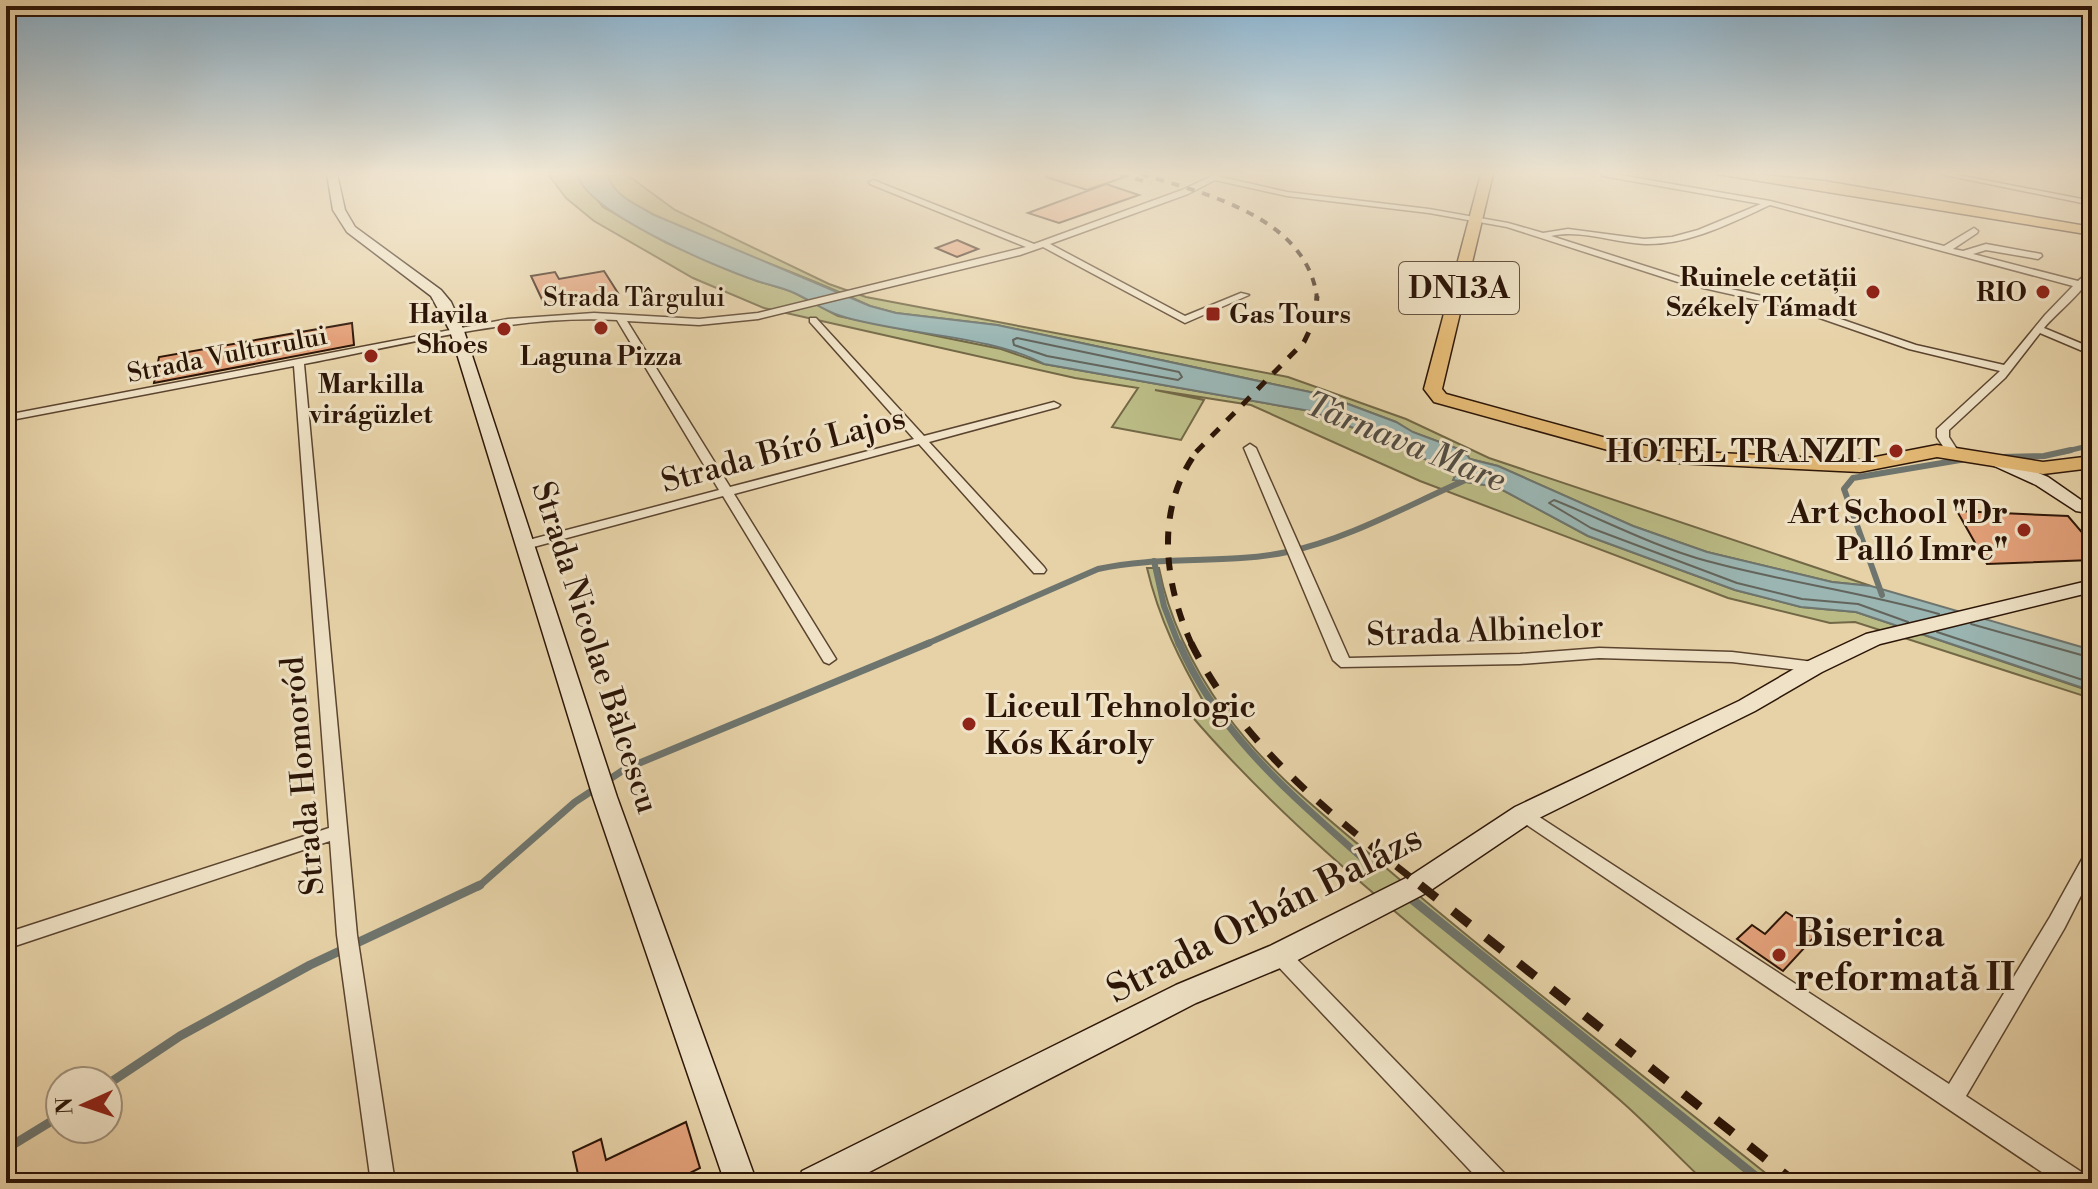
<svg xmlns="http://www.w3.org/2000/svg" width="2098" height="1189" viewBox="0 0 2098 1189" font-family="'Libre Bodoni',serif">
<style>
.green{fill:#baba84;stroke:#736846;stroke-width:2}
.water{fill:#9ab5b2;stroke:#6e756e;stroke-width:2}
.lines{fill:none;stroke-linecap:round;stroke-linejoin:round}
.shore{stroke:#63655c;stroke-width:2}
.stream-far3{stroke:#6e756e;stroke-width:5}
.stream-far2{stroke:#6e756e;stroke-width:6}
.stream-far1{stroke:#6e756e;stroke-width:7}
.stream{stroke:#6e756e;stroke-width:9}
.building{fill:#e3a079;stroke:#2c1507;stroke-width:2}
.minor-casing{stroke:#5b442f;stroke-width:3}
.secondary-casing{stroke:#2c1507;stroke-width:3}
.primary-casing{stroke:#2c1507;stroke-width:3}
.minor{fill:#efe2c6;fill-rule:evenodd}
.secondary{fill:#efe2c6;fill-rule:evenodd}
.primary{fill:#e4b974;fill-rule:evenodd}
.rail-far4{stroke:#2c1507;stroke-width:4;stroke-dasharray:8 8;stroke-linecap:butt}
.rail-far3{stroke:#2c1507;stroke-width:5;stroke-dasharray:11 11;stroke-linecap:butt}
.rail-far2{stroke:#2c1507;stroke-width:6;stroke-dasharray:13 13;stroke-linecap:butt}
.rail-far1{stroke:#2c1507;stroke-width:7;stroke-dasharray:17 17;stroke-linecap:butt}
.rail{stroke:#2c1507;stroke-width:9;stroke-dasharray:21 21;stroke-linecap:butt}
.poi-dot{fill:#8f2418;stroke:#efe2c6;stroke-width:3}
.labels{text-anchor:middle;stroke-width:6;stroke-linejoin:round;paint-order:stroke}
.far-poi-label{font-size:26px;font-weight:bold;fill:#2c1507;stroke:#efe2c6;text-anchor:end}
.far-street-label{font-size:26px;fill:#2c1507;stroke:#efe2c6}
.shield{fill:#efe2c6;stroke:#665240;stroke-width:2}
.shield-label{font-size:30px;font-weight:bold;fill:#2c1507}
.street-label{font-size:32px;fill:#2c1507;stroke:#efe2c6}
.poi-label{font-size:32px;font-weight:bold;fill:#2c1507;stroke:#efe2c6;text-anchor:end}
.water-label{font-size:34px;font-style:italic;fill:#524d43;stroke:#efe2c6}
.near-street-label{font-size:38px;fill:#2c1507;stroke:#efe2c6}
.near-poi-label{font-size:38px;font-weight:bold;fill:#2c1507;stroke:#efe2c6;text-anchor:start}
</style>
<rect width="100%" height="100%" fill="#e7d2a8"/>
<filter id="stains"><feTurbulence type="fractalNoise" baseFrequency=".0025" numOctaves="4"/><feColorMatrix values="0 0 0 0 .2 0 0 0 0 .09 0 0 0 0 .02 0 0 0 .5 -.17"/></filter>
<radialGradient id="worn" r=".72"><stop offset=".6" stop-color="#630" stop-opacity="0"/><stop offset="1" stop-color="#630" stop-opacity=".3"/></radialGradient>
<!-- green -->
<g class="green">
<path d="M548,174H577L603,207L667,243L757,281L791,291L838,316L1001,349L1044,364L1310,411L1405,448L1455,476L1454,480L1497,487L1588,536L1735,590L1801,607L1856,612L2090,691L2084,696L1855,622L1830,623L1728,598L1420,481L1251,405L1155,390L1204,400L1181,440L1112,427L1138,388L1075,378L764,308L693,278L594,221L566,198Z"/>
<path d="M626,174L675,210L829,284L866,297L1288,377L1406,419L1489,458L1871,586L1832,582L1707,552L1633,526L1498,466L1470,459L1464,451L1412,432L1396,422L1324,395L997,325L896,313L870,306C790,267 702,243 624,199C615,194 611,184 607,175Z"/>
<path d="M1147,568H1159C1169,619 1194,669 1224,711C1267,772 1329,819 1385,867C1513,976 1647,1078 1778,1183H1706C1675,1154 1646,1122 1614,1095C1471,969 1313,858 1189,713L1206,706C1180,661 1159,619 1147,568Z"/>
</g>
<!-- water -->
<path class="water" d="M577,174H607C615,197 633,202 652,214L870,306L896,313L997,325L1324,395L1396,422L1413,432L1464,451L1470,459L1498,466L1633,526L1707,552L1832,582L1871,586L2092,650V691L1856,612L1801,607L1735,590L1588,536L1497,487L1453,480L1455,476L1405,448L1310,411L1044,364C990,335 902,335 841,316C824,311 809,299 792,292C781,287 769,285 757,281C718,268 587,213 577,174Z"/>
<g class="lines">
<!-- shore -->
<g class="shore">
<path d="M1017,338L1179,372L1182,377L1178,380L1047,356L1014,345L1013,340Z"/>
<path d="M1908,622L1858,604L1802,599L1737,583L1591,528L1549,503L1554,500C1604,520 1655,547 1707,561C1784,582 1863,592 1939,614"/>
<path d="M1971,624L2092,658"/>
<path d="M1937,632L2092,683"/>
</g>
<!-- stream-far3 -->
<path class="stream-far3" d="M2063,452L2092,445"/>
<!-- stream-far2 -->
<g class="stream-far2">
<path d="M2001,457L2044,456L2071,450"/>
<path d="M1154,561L1164,606L1179,645"/>
<path d="M1882,595L1844,489L1853,478L1966,459"/>
<path d="M924,645L1098,569C1160,555 1225,565 1287,552C1349,539 1410,504 1468,479"/>
</g>
<!-- stream-far1 -->
<g class="stream-far1">
<path d="M1179,643C1220,738 1296,798 1371,866"/>
<path d="M478,887L575,802L625,769L929,643"/>
</g>
<!-- stream -->
<g class="stream">
<path d="M1409,897L1764,1183"/>
<path d="M108,1084L180,1036L310,965L480,885"/>
<path d="M6,1149L60,1116"/>
</g>
</g>
<!-- building -->
<g class="building">
<path d="M1047,174H1127L1128,176L1087,190L1046,177Z"/>
<path d="M1106,184L1139,195L1059,223L1028,213Z"/>
<path d="M957,240L978,249L957,257L936,248Z"/>
<path d="M604,271L618,293L545,306L531,276L555,272L559,279Z"/>
<path d="M352,323L354,345L154,383L159,357Z"/>
<path d="M1957,511L2068,516L2092,544V560L1987,564Z"/>
<path d="M1786,912L1818,933L1783,971L1737,939L1752,925L1765,934Z"/>
<path d="M686,1122L700,1168L670,1183H580L573,1152L601,1139L606,1160Z"/>
</g>
<g class="lines">
<defs>
<g id="minor">
<path d="M1216,174H1224L1221,177L1287,192L1429,209L1508,223L1543,233L1568,229L1644,239L1672,237L1698,230L1761,204L1603,176L1600,174H1614L1770,201L1944,246L1974,228L1978,231L1977,233L1953,249L1963,251L1986,244L2041,254L2042,256L2038,259L1986,250L1973,254L2078,281L2092,269C2092,286 2056,313 2044,328L2092,348V355L2040,333L2005,378L1949,430V437L1958,451L1952,455L1948,454L1937,437V429L2000,371L1909,349L1788,307L1681,283L1507,227L1429,213L1287,196L1215,180L1188,194L1050,244L1185,316L1241,293L1249,295L1185,323L1043,247L1020,255L758,319L699,325L627,321L730,487L914,439L810,322V318H816L924,436L1054,402L1060,405L1058,407L929,442L1044,567L1046,570L1044,573H1034L919,444L734,494L836,659L829,664L824,662L723,496L526,549L519,545L521,542L719,490L617,320C514,314 406,345 304,364L357,935L395,1183H371L337,935L330,841L6,949V933L329,828L294,366L6,421V415L508,319L594,313L699,319L758,313L1026,247L870,184L869,182L873,180L1034,244L1182,190ZM1770,205L2073,286L2045,315L2004,365L1916,345L1794,303L1686,279L1551,236C1582,229 1614,243 1645,244C1689,245 1731,223 1770,205Z"/>
<path d="M1940,174H1953L2092,201V205Z"/>
<path d="M1250,444L1256,448L1349,658L1520,654L1599,648L1732,652L1814,662L1822,667L1814,672L1732,662L1599,658L1520,664L1341,667L1333,660L1244,448Z"/>
<path d="M1524,807L1949,1084L2050,917L2086,852L2092,850V874L2064,929L1966,1096L2086,1175L2090,1183H2058L1518,819L1515,814L1518,809Z"/>
<path d="M1280,947L1287,949L1506,1175L1510,1183H1482L1273,961L1270,955L1273,949Z"/>
</g>
<g id="secondary">
<path d="M327,174H337L345,210L355,227L441,290L451,302L464,331L617,797L757,1183H725L593,797L450,331L431,296L347,232L333,210Z"/>
<path d="M1998,456L2048,477L2091,507L2082,512L2076,511L2036,485L1992,465L1989,461Z"/>
<path d="M2092,580V592L1880,644L1822,672L1755,711L1533,821L1428,892L1290,964L1196,1003L848,1183H798L802,1171L1176,985L1270,946L1410,876L1515,807L1739,701L1806,662L1866,634Z"/>
</g>
<g id="primary">
<path d="M1481,174H1493L1442,389L1446,394L1617,441L1677,451L1860,460L1937,445L2043,462L2092,456V468L2043,474L1937,457L1860,472L1677,463L1608,450L1434,402L1424,389Z"/>
<path d="M1717,174H1752L1824,181L2092,227V235Z"/>
</g>
</defs>
<!-- minor casing -->
<use href="#minor" class="minor-casing"/>
<!-- secondary casing -->
<use href="#secondary" class="secondary-casing"/>
<!-- primary casing -->
<use href="#primary" class="primary-casing"/>
<!-- minor -->
<use href="#minor" class="minor"/>
<!-- secondary -->
<use href="#secondary" class="secondary"/>
<!-- primary -->
<use href="#primary" class="primary"/>
<!-- rail-far4 -->
<g class="rail-far4">
<path d="M1120,174L1151,183"/>
<path d="M1141,174C1206,194 1307,217 1317,298"/>
</g>
<!-- rail-far3 -->
<path class="rail-far3" d="M1196,452L1304,342L1315,319L1317,296"/>
<!-- rail-far2 -->
<path class="rail-far2" d="M1192,645C1164,583 1154,508 1198,450"/>
<!-- rail-far1 -->
<path class="rail-far1" d="M1191,643C1243,747 1333,817 1423,887"/>
<!-- rail -->
<path class="rail" d="M1420,885L1796,1183"/>
</g>
<!-- sky -->
<linearGradient id="sky" x2="0" y2="1"><stop stop-color="#89b4d2"/><stop offset="0.51" stop-color="#f4ebd8"/><stop offset="1" stop-color="#f4ebd8" stop-opacity="0"/></linearGradient>
<rect width="2098" height="340" fill="url(#sky)"/>
<!-- markers -->
<g class="poi-dot">
<circle cx="1873" cy="292" r="8"/>
<circle cx="2043" cy="292" r="8"/>
<rect x="1205" y="306" width="16" height="16" rx="4"/>
<circle cx="601" cy="328" r="8"/>
<circle cx="504" cy="329" r="8"/>
<circle cx="371" cy="356" r="8"/>
<circle cx="1896" cy="451" r="8"/>
<circle cx="2024" cy="530" r="8"/>
<circle cx="969" cy="724" r="8"/>
<circle cx="1779" cy="955" r="8"/>
</g>
<g class="labels">
<!-- far-poi labels -->
<g class="far-poi-label">
<text x="1857" y="286">Ruinele cetății<tspan x="1857" dy="30">Székely Támadt</tspan></text>
<text x="2027" y="301">RIO</text>
<text x="488" y="323">Havila<tspan x="488" dy="30">Shoes</tspan></text>
<text x="1229" y="323" text-anchor="start">Gas Tours</text>
<text x="601" y="365" text-anchor="middle">Laguna Pizza</text>
<text x="371" y="393" text-anchor="middle">Markilla<tspan x="371" dy="30">virágüzlet</tspan></text>
</g>
<!-- far-street labels -->
<g class="far-street-label">
<text x="634" y="306">Strada Târgului</text>
<text transform="translate(227 354) rotate(-11)" y="9">Strada Vulturului</text>
</g>
<!-- shield labels -->
<rect class="shield" x="1399" y="262" width="120" height="52" rx="6"/>
<g class="shield-label">
<text x="1459" y="298">DN13A</text>
</g>
<!-- street labels -->
<g class="street-label">
<text transform="translate(783 449) rotate(-15)" y="11">Strada Bíró Lajos</text>
<text transform="translate(1485 630) rotate(-2)" y="11">Strada Albinelor</text>
<text transform="translate(596 647) rotate(72)" y="11">Strada Nicolae Bălcescu</text>
<text transform="translate(302 776) rotate(-95)" y="11">Strada Homoród</text>
</g>
<!-- poi labels -->
<g class="poi-label">
<text x="1880" y="462">HOTEL TRANZIT</text>
<text x="2008" y="523">Art School "Dr<tspan x="2008" dy="37">Palló Imre"</tspan></text>
<text x="985" y="717" text-anchor="start">Liceul Tehnologic<tspan x="985" dy="37">Kós Károly</tspan></text>
</g>
<!-- water labels -->
<g class="water-label">
<text transform="translate(1406 441) rotate(22)" y="12">Târnava Mare</text>
</g>
<!-- near-street labels -->
<g class="near-street-label">
<text transform="translate(1264 913) rotate(-27)" y="13">Strada Orbán Balázs</text>
</g>
<!-- near-poi labels -->
<g class="near-poi-label">
<text x="1795" y="946">Biserica<tspan x="1795" dy="44">reformată II</tspan></text>
</g>
</g>
<!-- margin -->
<rect width="2098" height="1189" fill="none" stroke="#e7d2a8" stroke-width="32"/>
<rect x="8" y="8" width="2082" height="1173" fill="none" stroke="#2c1507" stroke-width="4"/>
<rect x="16" y="16" width="2066" height="1157" fill="none" stroke="#2c1507" stroke-width="2"/>
<!-- north arrow -->
<g transform="translate(84 1105) rotate(267)"><circle r="38" fill="#efe2c6" stroke="#a1907a" stroke-width="2"/>
<path d="M0-6L14 30L0 20L-14 30Z" fill="#8f2418"/>
<text y="-12" font-size="22" font-weight="bold" text-anchor="middle" fill="#2c1507">N</text>
</g>
<rect width="100%" height="100%" filter="url(#stains)"/>
<rect width="100%" height="100%" fill="url(#worn)"/>
</svg>
